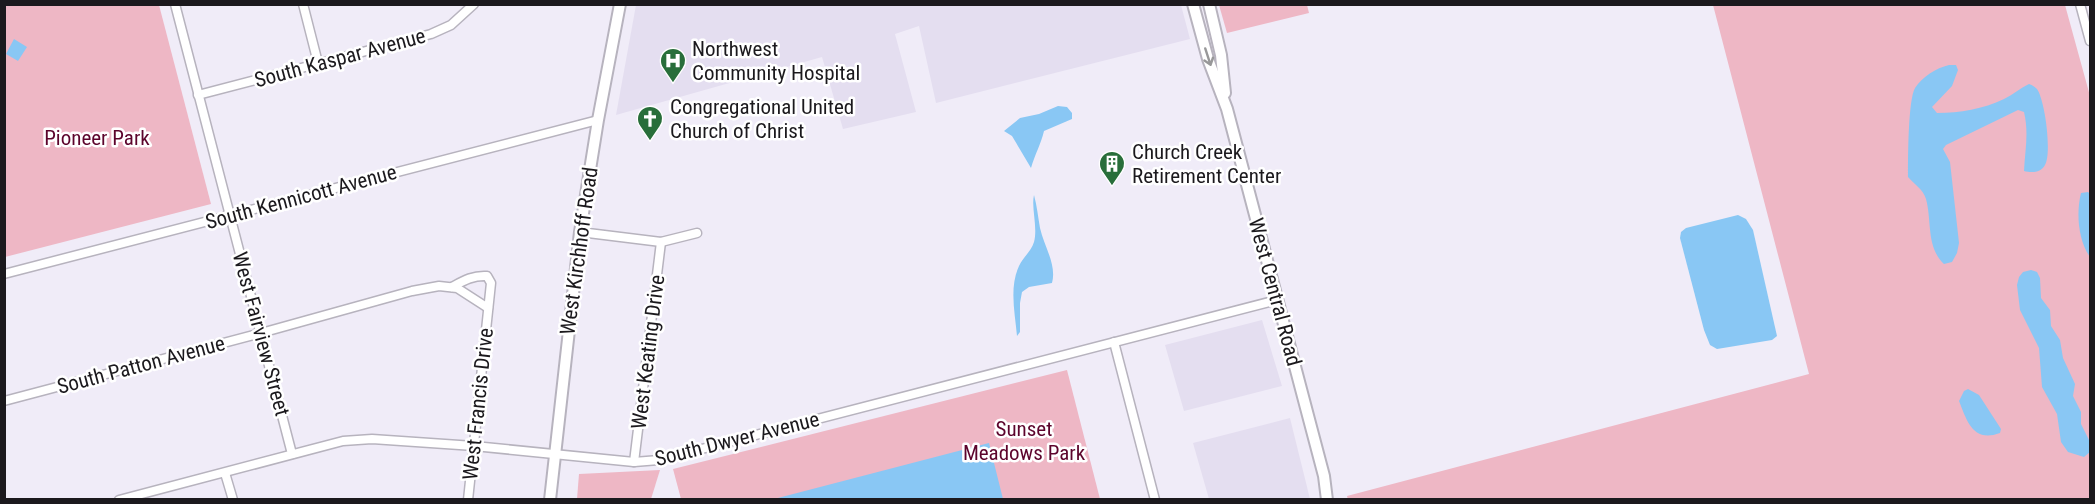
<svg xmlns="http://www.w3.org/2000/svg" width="2095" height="504" viewBox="0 0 2095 504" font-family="'Roboto Condensed',sans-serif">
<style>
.built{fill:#e4def0}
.green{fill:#eeb7c5}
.water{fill:#89c7f4}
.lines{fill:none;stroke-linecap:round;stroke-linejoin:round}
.minor-casing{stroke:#b7b3be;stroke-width:11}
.major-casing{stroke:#b7b3be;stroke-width:14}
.minor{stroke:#fff;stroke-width:8}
.major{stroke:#fff;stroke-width:10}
.oneway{stroke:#989899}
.labels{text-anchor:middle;stroke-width:5;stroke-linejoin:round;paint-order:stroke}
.poi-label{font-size:21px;fill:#1b191d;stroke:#fff;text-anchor:start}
.street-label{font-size:21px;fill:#1b191d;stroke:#fff}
.park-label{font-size:21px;fill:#5c042c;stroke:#fff}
</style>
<rect width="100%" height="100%" fill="#f0ecf8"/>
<!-- built -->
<g class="built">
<path d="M636,5H1181L1190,39L936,103L919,26L895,34L916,112L843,129L822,57L616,115Z"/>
<path d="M1262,320L1282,386L1184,411L1165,345Z"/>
<path d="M1290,418L1310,499H1209L1193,443Z"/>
</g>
<!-- green -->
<g class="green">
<path d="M5,5H159L211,204L5,257Z"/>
<path d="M1219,5H1307L1309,13L1227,33Z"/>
<path d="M1713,5H2065L2090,96V499L1348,500L1347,496L1809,374Z"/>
<path d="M1067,370L1100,499H681L673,469Z"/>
<path d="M660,470L651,499H577L579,474Z"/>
</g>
<!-- water -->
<g class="water">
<path d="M14,39L27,47L18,61L6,54Z"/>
<path d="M1949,65H1956L1958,70L1952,86L1932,107L1937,113C1960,113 1983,109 2004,99C2013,95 2020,88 2029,84C2032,85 2035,87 2037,89C2045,100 2052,153 2045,165C2041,173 2031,173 2024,171C2025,150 2029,133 2024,112L2018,110L1946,145L1943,149L1950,162L1959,243L1957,253L1952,262L1944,264C1926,247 1932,221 1926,199C1923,189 1914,184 1908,177C1908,160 1908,100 1915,88C1922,77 1936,68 1949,65Z"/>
<path d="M1058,106L1067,107L1072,113V119L1044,131C1041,144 1035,154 1031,168L1012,136L1004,131L1020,118L1039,114Z"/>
<path d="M2088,192L2090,194V257C2078,240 2076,213 2081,193Z"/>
<path d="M1034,195C1037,206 1038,217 1040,228C1044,246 1057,265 1052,283L1029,287L1022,292L1020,303V332L1017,336C1015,313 1009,288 1019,266C1023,257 1031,252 1034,242C1038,227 1031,208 1034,195Z"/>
<path d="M1738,215L1746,219L1753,230L1777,336L1772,340L1717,349L1710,345L1704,330L1680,238L1681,232L1686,228Z"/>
<path d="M2031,270L2037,272L2040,278L2041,298L2050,310L2051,326L2060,340L2063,358L2075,384L2073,396L2081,412V424L2090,442V452L2084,457L2068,452L2061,442L2057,414L2042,387L2039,348L2020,310L2017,285L2019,277L2023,272Z"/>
<path d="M1968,389L1979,395L2001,429L2000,433C1973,443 1967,421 1959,401L1964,391Z"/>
<path d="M989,443L1003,499H774Z"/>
</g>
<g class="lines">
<defs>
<g id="minor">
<path d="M175,4L292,454"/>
<path d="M303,4L318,63"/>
<path d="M2080,4L2090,41"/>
<path d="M198,95L431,34L451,25L474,4"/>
<path d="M580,232L661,242L697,233"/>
<path d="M4,274L598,120"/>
<path d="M452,287C463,281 473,275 487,276L491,283L468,500"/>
<path d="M1114,342L1155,500"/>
<path d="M4,401L261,333L412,291L439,286L457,288L488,308"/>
<path d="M634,462L661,242"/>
<path d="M225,473L233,500"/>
<path d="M119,500L343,441L372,439L474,446L634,462L659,460L1277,300"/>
</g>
<g id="major">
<path d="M1193,4L1208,59L1227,109L1324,476L1327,500"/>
<path d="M1209,4L1221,55L1225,93"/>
<path d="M550,500L580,232L598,120L620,4"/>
</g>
</defs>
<!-- minor casing -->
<use href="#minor" class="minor-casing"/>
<!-- major casing -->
<use href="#major" class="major-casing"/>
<!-- minor -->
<use href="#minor" class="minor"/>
<!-- major -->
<use href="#major" class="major"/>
</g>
<!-- one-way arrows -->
<defs><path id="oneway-shaft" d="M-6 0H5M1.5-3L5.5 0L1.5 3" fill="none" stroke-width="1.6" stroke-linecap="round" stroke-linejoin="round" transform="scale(1.5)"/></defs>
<use class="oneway" href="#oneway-shaft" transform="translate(1208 57) rotate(72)"/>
<!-- icons -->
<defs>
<symbol id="hospital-pin" viewBox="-11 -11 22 30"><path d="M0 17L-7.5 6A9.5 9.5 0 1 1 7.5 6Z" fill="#286e3a" stroke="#fff"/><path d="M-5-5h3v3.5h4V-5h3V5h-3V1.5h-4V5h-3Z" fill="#fff"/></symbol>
<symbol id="church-pin" viewBox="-11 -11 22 30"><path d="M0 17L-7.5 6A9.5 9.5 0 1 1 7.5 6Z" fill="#286e3a" stroke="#fff"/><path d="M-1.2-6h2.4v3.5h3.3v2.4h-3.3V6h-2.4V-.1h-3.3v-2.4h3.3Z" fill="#fff"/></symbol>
<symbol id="building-pin" viewBox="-11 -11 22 30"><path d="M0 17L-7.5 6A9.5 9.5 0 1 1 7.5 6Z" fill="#286e3a" stroke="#fff"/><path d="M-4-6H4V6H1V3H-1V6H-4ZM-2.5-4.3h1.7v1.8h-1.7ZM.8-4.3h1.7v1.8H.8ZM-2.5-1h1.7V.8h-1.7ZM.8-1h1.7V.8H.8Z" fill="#fff"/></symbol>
</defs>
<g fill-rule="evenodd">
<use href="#hospital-pin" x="658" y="46" width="30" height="40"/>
<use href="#church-pin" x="635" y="104" width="30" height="40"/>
<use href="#building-pin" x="1097" y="149" width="30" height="40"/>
</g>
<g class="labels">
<!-- poi labels -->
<g class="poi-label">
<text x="692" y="56">Northwest<tspan x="692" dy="24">Community Hospital</tspan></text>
<text x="670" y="114">Congregational United<tspan x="670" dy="24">Church of Christ</tspan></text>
<text x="1132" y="159">Church Creek<tspan x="1132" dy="24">Retirement Center</tspan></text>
</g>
<!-- street labels -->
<g class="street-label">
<text transform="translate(340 58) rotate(-15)" y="7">South Kaspar Avenue</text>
<text transform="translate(301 197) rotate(-15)" y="7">South Kennicott Avenue</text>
<text transform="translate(579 251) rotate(-82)" y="7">West Kirchhoff Road</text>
<text transform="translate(1275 292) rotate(75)" y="7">West Central Road</text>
<text transform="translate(261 334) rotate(75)" y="7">West Fairview Street</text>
<text transform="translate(648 352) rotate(-83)" y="7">West Keating Drive</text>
<text transform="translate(141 365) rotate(-15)" y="7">South Patton Avenue</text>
<text transform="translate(478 404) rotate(-84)" y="7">West Francis Drive</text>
<text transform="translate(737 439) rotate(-14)" y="7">South Dwyer Avenue</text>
</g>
<!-- park labels -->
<g class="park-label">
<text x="97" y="145">Pioneer Park</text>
<text x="1024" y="436">Sunset<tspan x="1024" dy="24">Meadows Park</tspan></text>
</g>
</g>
<!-- border -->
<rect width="2095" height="504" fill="none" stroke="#1b191d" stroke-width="12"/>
</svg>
